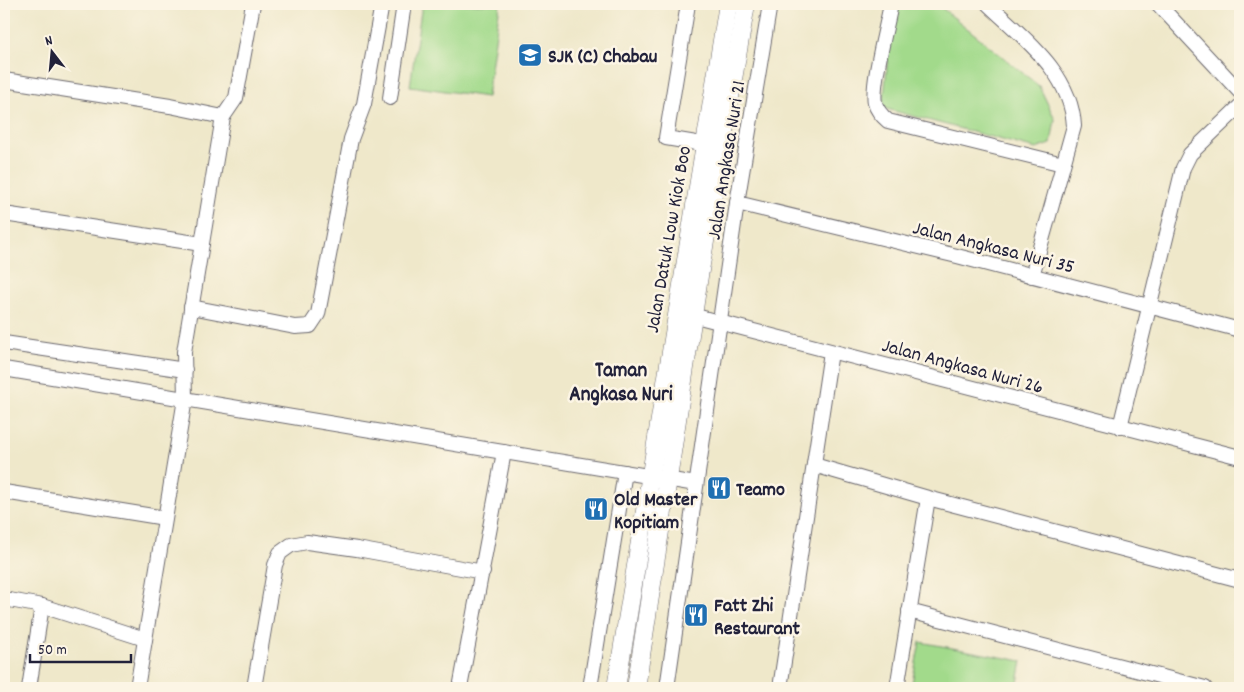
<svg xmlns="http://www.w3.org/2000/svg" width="1244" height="692" viewBox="0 0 1244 692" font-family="Dekko,sans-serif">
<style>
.green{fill:#a2da8b;stroke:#627e63}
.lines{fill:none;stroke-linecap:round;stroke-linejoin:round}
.minor-casing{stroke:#6a676d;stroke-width:16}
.major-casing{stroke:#6a676d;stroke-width:19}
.minor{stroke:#fff;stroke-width:14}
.major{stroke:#fff;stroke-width:18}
.labels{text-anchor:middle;stroke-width:5;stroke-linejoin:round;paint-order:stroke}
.poi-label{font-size:20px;font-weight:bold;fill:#22223b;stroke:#fcf5e5;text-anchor:start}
.street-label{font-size:20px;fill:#22223b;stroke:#fcf5e5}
.neighbourhood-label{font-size:21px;font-weight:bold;fill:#22223b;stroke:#fcf5e5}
</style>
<rect width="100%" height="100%" fill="#fcf5e5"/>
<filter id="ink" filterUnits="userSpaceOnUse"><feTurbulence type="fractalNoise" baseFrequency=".02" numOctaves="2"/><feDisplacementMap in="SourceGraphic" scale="10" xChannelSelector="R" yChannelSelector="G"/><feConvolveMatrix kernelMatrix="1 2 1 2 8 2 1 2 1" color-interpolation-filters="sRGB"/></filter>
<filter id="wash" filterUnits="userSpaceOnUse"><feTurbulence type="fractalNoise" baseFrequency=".0096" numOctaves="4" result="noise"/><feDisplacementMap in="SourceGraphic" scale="20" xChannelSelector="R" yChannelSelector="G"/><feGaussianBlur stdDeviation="1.12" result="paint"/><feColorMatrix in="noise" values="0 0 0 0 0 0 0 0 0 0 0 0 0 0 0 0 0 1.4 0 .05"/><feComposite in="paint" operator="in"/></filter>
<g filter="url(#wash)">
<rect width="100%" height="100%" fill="#efe8ca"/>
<!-- green -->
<g class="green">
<path d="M422,4H500L487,97L410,86Z"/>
<path d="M893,4H937L1039,86L1055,119L1051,144L1036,149L883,108Z"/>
<path d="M920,642L1022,661L1017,688H911Z"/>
</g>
</g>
<g filter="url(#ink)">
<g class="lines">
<defs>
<g id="minor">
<path d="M688,4L666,138L714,146"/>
<path d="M891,4C887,26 871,84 875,103C877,111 882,116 888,121L1063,164"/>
<path d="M988,4C1023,38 1071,72 1074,126L1032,276"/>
<path d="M1158,4L1240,92"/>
<path d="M4,80L170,106L223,117"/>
<path d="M390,98L404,4"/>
<path d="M737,203L957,256L1240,330"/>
<path d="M4,214L202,244"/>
<path d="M191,307L295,327L310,326L318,314L351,139L364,104L382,4"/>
<path d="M684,313L1240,457"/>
<path d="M4,343L185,370"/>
<path d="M4,369L696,484"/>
<path d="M1120,427L1183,168L1190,154L1240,106"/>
<path d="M814,465L928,498L1240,580"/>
<path d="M4,492L165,518"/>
<path d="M4,599L42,606L145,639"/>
<path d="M909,611L1205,688"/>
<path d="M29,688L42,606"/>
<path d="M137,688L185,399L184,352L223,117L236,98L253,4"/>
<path d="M254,688L275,565L280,553L291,545L307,542L357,549L483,572"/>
<path d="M460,688L504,452"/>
<path d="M590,688L625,472"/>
<path d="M667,688L737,203L770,4"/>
<path d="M780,688L831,352"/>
<path d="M897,688L928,498"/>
</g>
<g id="major">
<path d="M616,688L728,4"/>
<path d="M636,688L699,276L746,4"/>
</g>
</defs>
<!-- minor casing -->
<use href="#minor" class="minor-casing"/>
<!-- major casing -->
<use href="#major" class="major-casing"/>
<!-- minor -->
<use href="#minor" class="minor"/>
<!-- major -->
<use href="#major" class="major"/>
</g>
</g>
<!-- icons -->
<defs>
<symbol id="school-square" viewBox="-11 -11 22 22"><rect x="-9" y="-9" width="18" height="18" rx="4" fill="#1f6fb2" stroke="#fcf5e5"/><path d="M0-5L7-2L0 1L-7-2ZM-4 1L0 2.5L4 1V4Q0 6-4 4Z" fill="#fff"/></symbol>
<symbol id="restaurant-square" viewBox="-11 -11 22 22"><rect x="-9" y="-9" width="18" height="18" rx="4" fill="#1f6fb2" stroke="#fcf5e5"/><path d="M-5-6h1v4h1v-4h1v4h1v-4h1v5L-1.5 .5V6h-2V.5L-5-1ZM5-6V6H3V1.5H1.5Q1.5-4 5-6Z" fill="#fff"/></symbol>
</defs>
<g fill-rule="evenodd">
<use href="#school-square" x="516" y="41" width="28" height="28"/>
<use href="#restaurant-square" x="705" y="474" width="28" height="28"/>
<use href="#restaurant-square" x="582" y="495" width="28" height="28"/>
<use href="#restaurant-square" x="682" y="601" width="28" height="28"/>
</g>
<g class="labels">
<!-- poi labels -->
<g class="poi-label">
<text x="548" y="62">SJK (C) Chabau</text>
<text x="736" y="495">Teamo</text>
<text x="614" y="505">Old Master<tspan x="614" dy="23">Kopitiam</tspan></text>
<text x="714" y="611">Fatt Zhi<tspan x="714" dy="23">Restaurant</tspan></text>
</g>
<!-- street labels -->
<g class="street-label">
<text transform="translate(725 160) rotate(-81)" y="7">Jalan Angkasa Nuri 21</text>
<text transform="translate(667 239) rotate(-80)" y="7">Jalan Datuk Low Kiok Boo</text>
<text transform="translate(994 246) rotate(14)" y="7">Jalan Angkasa Nuri 35</text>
<text transform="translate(963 365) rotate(15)" y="7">Jalan Angkasa Nuri 26</text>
</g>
<!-- neighbourhood labels -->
<g class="neighbourhood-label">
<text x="621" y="376">Taman<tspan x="621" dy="24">Angkasa Nuri</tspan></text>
</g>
</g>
<!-- margin -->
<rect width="1244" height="692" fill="none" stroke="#fcf5e5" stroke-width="20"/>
<!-- north arrow -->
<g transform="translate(52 52) rotate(344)" stroke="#fcf5e5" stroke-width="4" paint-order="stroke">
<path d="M0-4L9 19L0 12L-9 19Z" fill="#22223b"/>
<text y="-8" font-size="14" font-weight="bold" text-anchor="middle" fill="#22223b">N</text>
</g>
<!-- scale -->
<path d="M30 654v8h101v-8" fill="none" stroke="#22223b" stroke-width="2.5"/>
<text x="38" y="654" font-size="15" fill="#22223b" stroke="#fcf5e5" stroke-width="4" paint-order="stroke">50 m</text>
</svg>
